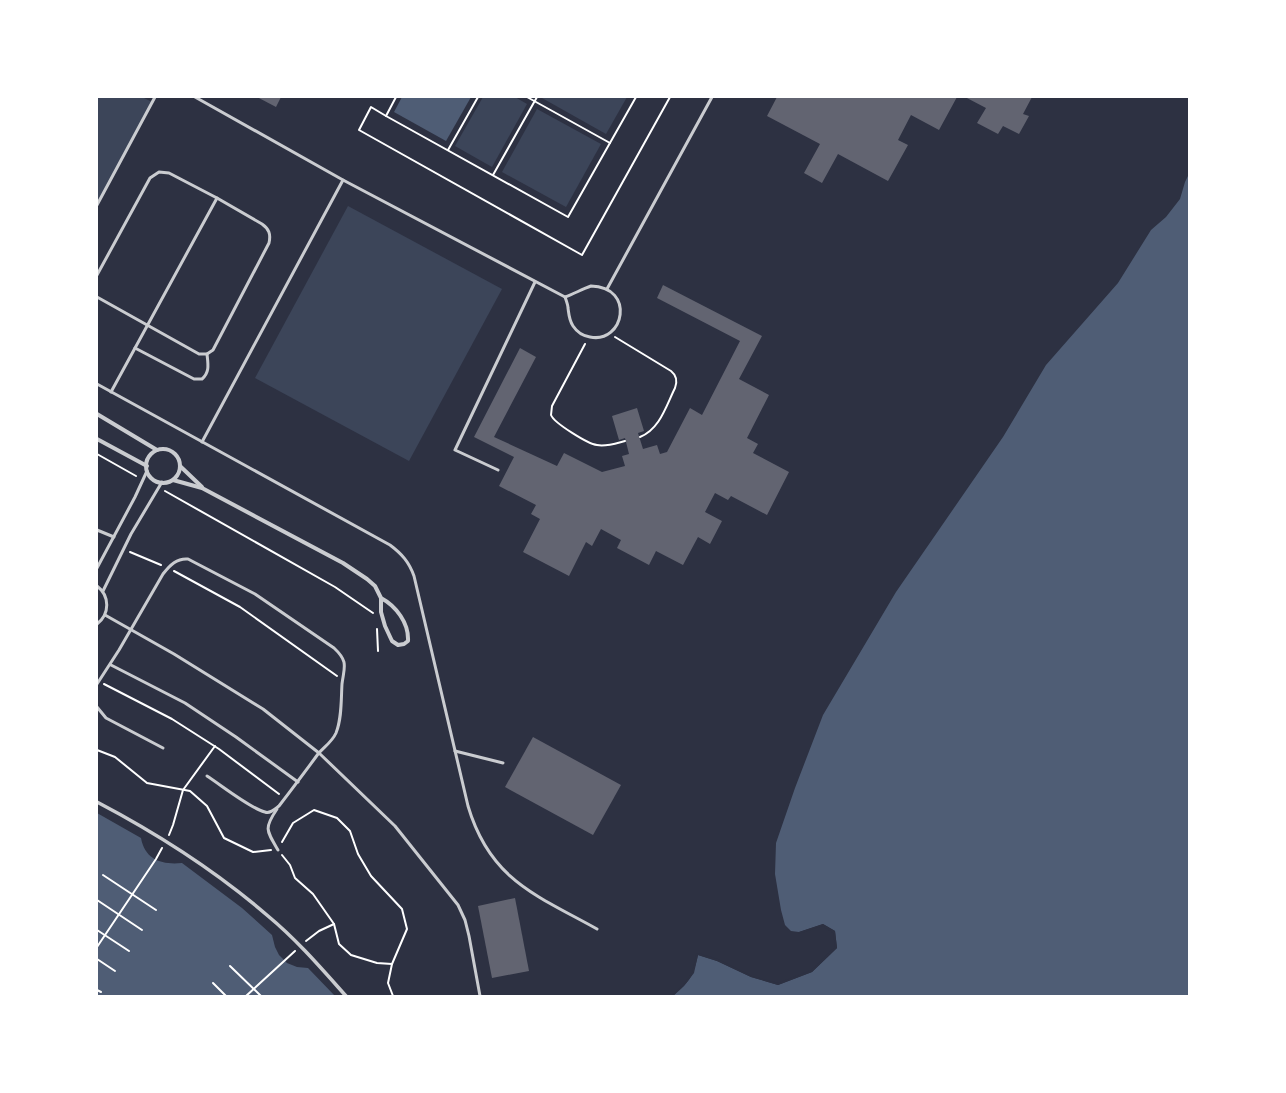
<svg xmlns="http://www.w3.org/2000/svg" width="1286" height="1093" viewBox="0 0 1286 1093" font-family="'Sofia Sans Condensed',sans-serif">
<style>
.green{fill:#3c4559}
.water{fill:#4f5d75}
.pier{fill:#2d3142}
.building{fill:#626471}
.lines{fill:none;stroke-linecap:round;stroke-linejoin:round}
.path{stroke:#fff;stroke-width:2}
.service{stroke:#caccd0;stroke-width:3}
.pedestrian{stroke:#caccd0;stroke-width:3.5}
.minor{stroke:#caccd0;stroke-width:4}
</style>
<rect width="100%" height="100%" fill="#2d3142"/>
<!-- green -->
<g class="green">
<path d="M97,97H142L152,102L97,205Z"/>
<path d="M483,97H515L527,104L492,167L455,146Z"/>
<path d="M543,97H627L606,134L542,98Z"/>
<path d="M537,109L601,144L566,207L502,172Z"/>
<path d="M348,206L502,289L409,461L255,378Z"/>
</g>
<!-- water -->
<g class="water">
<path d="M402,97H471L446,141L394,112Z"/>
<path d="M1189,174V996H673C690,981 693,977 698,955L717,961L751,977L778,985L812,972L837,948L835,931L823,924L799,932L791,931L785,925L781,910L775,874L776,843L795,788L823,715L896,592L1003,437L1046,365L1118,283L1151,230L1166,217L1180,199L1185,182Z"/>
<path d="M97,813L141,838C145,860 162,865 182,863L242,908L272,935L275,947L279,955L287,963L297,967L308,968L335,996H97Z"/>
</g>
<!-- pier -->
<path class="pier" d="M823,924L835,931L837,948L812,972L778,985L751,977L717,961L698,955L694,973L684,986L673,996H671L683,985L692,973L696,954L698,953L718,959L752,976L778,983L811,970L835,947L833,933L823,926L798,934L799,932Z"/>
<!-- building -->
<g class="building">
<path d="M257,97H281L276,107Z"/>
<path d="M777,97H957L939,130L911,115L898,140L908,145L888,181L838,154L822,183L804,173L820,144L767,116Z"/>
<path d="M965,97H1032L1023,114L1029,116L1019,134L1003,126L998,134L977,123L986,108Z"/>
<path d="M663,285L762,336L739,379L769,395L747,438L758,444L753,453L789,472L767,515L731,496L728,500L715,493L705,512L722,521L710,544L698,537L683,565L656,551L649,565L617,548L621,540L601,529L592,546L586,542L569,576L523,552L540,519L531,514L536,505L499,486L514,457L474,437L520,348L536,357L494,437L557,466L564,453L602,472L625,466L622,456L629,454L625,438L619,440L612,416L637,408L644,431L638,433L643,449L657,445L660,454L667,452L690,408L702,415L740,341L657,298Z"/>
<path d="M533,737L621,785L593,835L505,787Z"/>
<path d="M515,898L529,971L492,978L478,906Z"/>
</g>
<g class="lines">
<!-- path -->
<g class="path">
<path d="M396,97L386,116L568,217L636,97"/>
<path d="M527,97L610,143"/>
<path d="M386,116L371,107L359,130L582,255L670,97"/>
<path d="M448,150L478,97"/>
<path d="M493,175L537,97"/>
<path d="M615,337L671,371C676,375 678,380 675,388C666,406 660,429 640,437"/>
<path d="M585,344L552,406L551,415C554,423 588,444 597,445C606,447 617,443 625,441"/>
<path d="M97,454L136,476"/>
<path d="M165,491L335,587L373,613"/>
<path d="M130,552L161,565"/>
<path d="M174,571L240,607L337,676"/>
<path d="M377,629L378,651"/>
<path d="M104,684L172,719L219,749L279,794"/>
<path d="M97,750L115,757L147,783L190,791L207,806L224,838L253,852L271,850"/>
<path d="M169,835L173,825L183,790L215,746"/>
<path d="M282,842L293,823L314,810L337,818L350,831L358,854L371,876L402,909L407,929L392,964L388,983L393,996"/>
<path d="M282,855L290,865L295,878L313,894L334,924L339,944L351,955L377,963L392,964"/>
<path d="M103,875L156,910"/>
<path d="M97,900L142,930"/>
<path d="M97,930L129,951"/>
<path d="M306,941L319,931L334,924"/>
<path d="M97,947L156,859L162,848"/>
<path d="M97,959L115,971"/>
<path d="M230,966L261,996"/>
<path d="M213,983L226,996"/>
<path d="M97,990L101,992"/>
<path d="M246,996L295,951"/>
</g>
<!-- service -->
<g class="service">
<path d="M195,97L343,180L565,297"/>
<path d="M97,205L155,97"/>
<path d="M97,275L150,178L159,172L169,173L217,198L262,224C269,229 271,234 269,243L213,350L207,354H199L97,297"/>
<path d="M591,286C636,287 624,344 590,337C583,336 577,332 573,326C569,320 569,315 568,308C568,305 566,300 565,297C574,294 582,289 591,286Z"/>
<path d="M607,289L712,97"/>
<path d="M135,348L194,379H202C210,372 208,364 207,354"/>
<path d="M97,384L390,545C402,554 409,562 414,576L468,806C490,880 536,895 597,929"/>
<path d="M111,392L217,198"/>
<path d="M202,442L343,180"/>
<path d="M498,470L455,450L535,282"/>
<path d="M97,530L114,537"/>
<path d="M97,568L135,497L147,471"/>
<path d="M97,586C110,596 110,614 97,624"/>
<path d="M103,591L131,534L162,482"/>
<path d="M105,615L174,654L263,709L319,753L395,826L458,905L465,920L469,936L480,996"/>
<path d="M111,665L185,703L236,737L298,782"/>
<path d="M97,684L119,650L163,574C170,565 177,558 188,559L255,594L334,648C349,662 344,667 342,684C341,700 342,718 336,733C332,742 324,747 318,754C305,772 292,789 279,806C275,809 270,814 265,812C251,809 221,785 207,776"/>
<path d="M97,707L106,718L163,748"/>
<path d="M455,751L503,763"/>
<path d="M277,809C264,828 266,830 278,850"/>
</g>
<!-- pedestrian -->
<path class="pedestrian" d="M97,802C158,834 216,871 268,916C297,940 321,968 346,996"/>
<!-- minor -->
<g class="minor">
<path d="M97,414L157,450"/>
<path d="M97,439L147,466"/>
<circle cx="163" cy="466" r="17"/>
<path d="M180,466L202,487"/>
<path d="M173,480L202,488L343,563L367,579L375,586L381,598V612L385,626L392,641L398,645L404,644L408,641C409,623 396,606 381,598"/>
</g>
</g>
<!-- border -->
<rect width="1286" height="1093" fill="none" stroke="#ffffff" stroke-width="196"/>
</svg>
